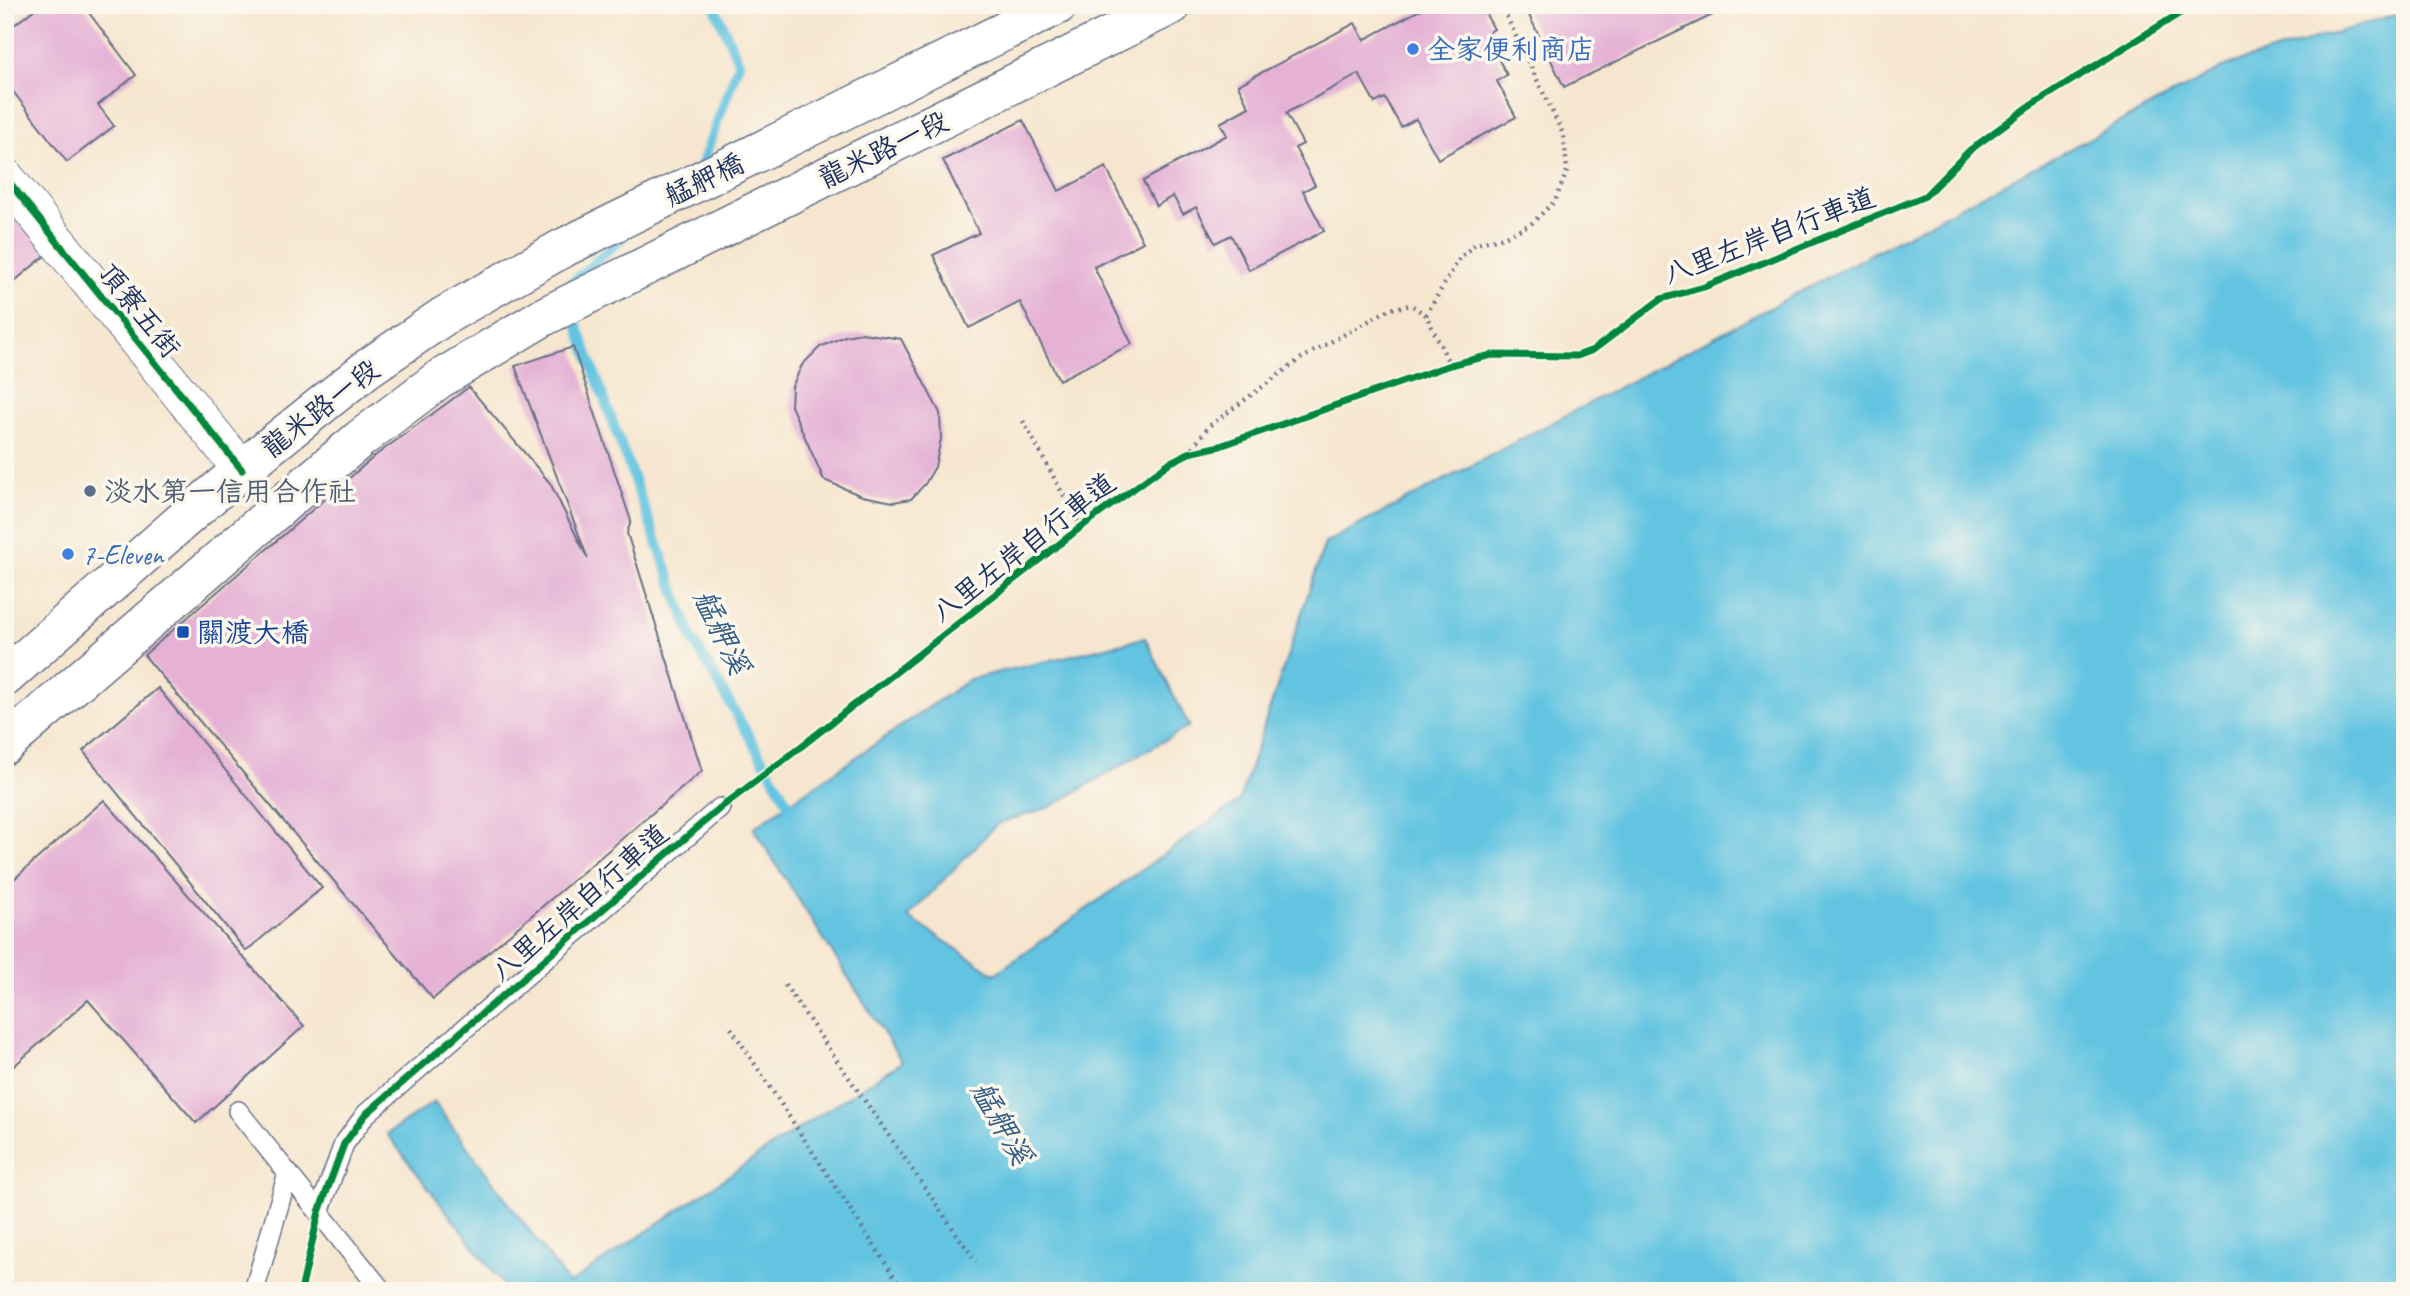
<svg xmlns="http://www.w3.org/2000/svg" width="2410" height="1296" viewBox="0 0 2410 1296" font-family="Caveat,'LXGW WenKai TC',sans-serif">
<style>
.water{fill:#63c4e1;stroke:#3f7aa0;stroke-width:2}
.lines{fill:none;stroke-linecap:round;stroke-linejoin:round}
.stream{stroke:#63c4e1;stroke-width:10}
.building{fill:#e5b2d6}
.lane-casing{stroke:#686f86;stroke-width:22}
.street-casing{stroke:#686f86;stroke-width:39}
.primary-casing{stroke:#686f86;stroke-width:41}
.path{stroke:#686f86;stroke-width:4.5;stroke-dasharray:2 5;stroke-linecap:butt}
.lane{stroke:#fff;stroke-width:19}
.street{stroke:#fff;stroke-width:37}
.primary{stroke:#fff;stroke-width:38}
.cycleway-casing{stroke:#fbf7ec;stroke-width:11}
.cycleway{stroke:#00873e;stroke-width:7}
.shop-dot{fill:#3f7fe0;stroke:#fbf7ec;stroke-width:2.5}
.service-dot{fill:#5c6f8a;stroke:#fbf7ec;stroke-width:2.5}
.transit-dot{fill:#1a4fb4;stroke:#fbf7ec;stroke-width:2.5}
.labels{text-anchor:middle;stroke-width:7;stroke-linejoin:round;paint-order:stroke}
.shop-label{font-size:28px;fill:#366cbe;stroke:#fbf7ec;text-anchor:start}
.street-label{font-size:28px;fill:#1b2f5e;stroke:#fbf7ec}
.service-label{font-size:28px;fill:#4e5e75;stroke:#fbf7ec;text-anchor:start}
.transit-label{font-size:28px;fill:#164399;stroke:#fbf7ec;text-anchor:start}
.water-label{font-size:30px;font-style:italic;fill:#315c85;stroke:#fbf7ec}
</style>
<rect width="100%" height="100%" fill="#fbf7ec"/>
<filter id="ink" filterUnits="userSpaceOnUse"><feTurbulence type="fractalNoise" baseFrequency=".0143" numOctaves="2"/><feDisplacementMap in="SourceGraphic" scale="14" xChannelSelector="R" yChannelSelector="G"/><feConvolveMatrix kernelMatrix="1 2 1 2 8 2 1 2 1" color-interpolation-filters="sRGB"/></filter>
<filter id="wash" filterUnits="userSpaceOnUse"><feTurbulence type="fractalNoise" baseFrequency=".00686" numOctaves="4" result="noise"/><feDisplacementMap in="SourceGraphic" scale="28" xChannelSelector="R" yChannelSelector="G"/><feGaussianBlur stdDeviation="1.57" result="paint"/><feColorMatrix in="noise" values="0 0 0 0 0 0 0 0 0 0 0 0 0 0 0 0 0 1.4 0 .05"/><feComposite in="paint" operator="in"/></filter>
<g filter="url(#wash)">
<rect width="100%" height="100%" fill="#f6e6cf"/>
<!-- water -->
<path class="water" d="M2405,12V1291H508L387,1134L434,1102L569,1284L799,1128L902,1062L753,828L970,679L1145,638L1189,726L1050,807L997,824L908,917L995,974L1239,801L1325,543L2228,65Z"/>
<g class="lines">
<!-- stream -->
<g class="stream">
<path d="M700,169L739,63L714,5"/>
<path d="M567,287L625,235"/>
<path d="M572,311L692,638L796,817"/>
</g>
</g>
<g id="blocks">
<!-- building -->
<g class="building">
<path d="M40,5H83L136,75L98,105L114,126L67,162L5,81V32Z"/>
<path d="M1429,5H1494L1484,11L1494,29L1485,34L1507,75L1497,81L1516,117L1438,159L1416,119L1401,127L1385,98L1375,103L1359,74L1286,113L1303,144L1295,148L1315,185L1303,191L1324,231L1249,270L1231,235L1215,243L1196,207L1183,214L1173,196L1156,206L1143,181L1227,135L1220,123L1249,107L1238,85L1355,23L1364,40Z"/>
<path d="M1524,5H1733L1564,87Z"/>
<path d="M1023,120L1059,191L1106,167L1143,242L1094,267L1132,344L1059,380L1020,302L969,328L933,255L979,233L943,160Z"/>
<path d="M5,204L47,254L5,289Z"/>
<path d="M862,333L901,339L940,413L941,439L935,467L925,484L911,499L893,502L862,496L824,480L791,406L792,387L802,365L820,347L845,336Z"/>
<path d="M573,347L631,521L627,533L702,771L433,999L144,655L376,455L469,387L550,483L588,559L515,366Z"/>
<path d="M158,688L322,888L246,951L83,751Z"/>
<path d="M104,800L304,1026L196,1123L88,1000L5,1074V887Z"/>
</g>
</g>
</g>
<g filter="url(#ink)">
<use href="#blocks" fill-opacity="0" stroke="#686f86" stroke-width="2"/>
<g class="lines">
<defs>
<g id="lane">
<path d="M242,470L275,511"/>
<path d="M238,1111L382,1291"/>
<path d="M319,1212L344,1144L366,1114L720,808"/>
<path d="M254,1291L288,1173"/>
</g>
<path id="street" d="M5,177L242,470"/>
<g id="primary">
<path d="M5,677L206,500L269,447L368,368L444,316L561,249L1058,5"/>
<path d="M5,745L302,488L360,439L438,380L543,317L1172,5"/>
</g>
</defs>
<!-- lane casing -->
<use href="#lane" class="lane-casing"/>
<!-- street casing -->
<use href="#street" class="street-casing"/>
<!-- primary casing -->
<use href="#primary" class="primary-casing"/>
<!-- path -->
<g class="path">
<path d="M1426,315L1460,258L1475,244L1504,237L1531,224L1555,201L1567,171L1564,136L1501,5"/>
<path d="M1023,421L1081,527"/>
<path d="M1189,453L1208,427L1300,359L1390,309L1411,305L1426,315L1450,365"/>
<path d="M785,985L976,1262"/>
<path d="M731,1028L904,1291"/>
</g>
<!-- lane -->
<use href="#lane" class="lane"/>
<!-- street -->
<use href="#street" class="street"/>
<!-- primary -->
<use href="#primary" class="primary"/>
<defs>
<g id="cycleway">
<path d="M5,177L242,470"/>
<path d="M301,1291L319,1212L344,1144L366,1114L720,808L789,756L1081,527L1169,463L1189,453L1220,446L1450,365L1492,355L1577,356L1593,350L1661,299L1704,287L1925,196L1970,150L2027,108L2193,5"/>
</g>
</defs>
<!-- cycleway casing -->
<use href="#cycleway" class="cycleway-casing"/>
<!-- cycleway -->
<use href="#cycleway" class="cycleway"/>
</g>
</g>
<!-- markers -->
<g class="shop-dot">
<circle cx="1413" cy="49" r="7"/>
<circle cx="68" cy="554" r="7"/>
</g>
<circle class="service-dot" cx="90" cy="491" r="7"/>
<rect class="transit-dot" x="176" y="625" width="14" height="14" rx="3.5"/>
<g class="labels">
<!-- shop labels -->
<g class="shop-label">
<text x="1427" y="59">全家便利商店</text>
<text x="82" y="564">7-Eleven</text>
</g>
<!-- street labels -->
<g class="street-label">
<text transform="translate(883 149) rotate(-26)" y="10">龍米路一段</text>
<text transform="translate(704 179) rotate(-26)" y="10">艋舺橋</text>
<text transform="translate(1769 235) rotate(-21)" y="10">八里左岸自行車道</text>
<text transform="translate(140 310) rotate(51)" y="10">頂寮五街</text>
<text transform="translate(320 408) rotate(-38)" y="10">龍米路一段</text>
<text transform="translate(1023 547) rotate(-38)" y="10">八里左岸自行車道</text>
<text transform="translate(579 902) rotate(-41)" y="10">八里左岸自行車道</text>
</g>
<!-- service labels -->
<g class="service-label">
<text x="104" y="501">淡水第一信用合作社</text>
</g>
<!-- transit labels -->
<g class="transit-label">
<text x="197" y="642">關渡大橋</text>
</g>
<!-- water labels -->
<g class="water-label">
<text transform="translate(722 632) rotate(64)" y="10">艋舺溪</text>
<text transform="translate(1002 1123) rotate(60)" y="10">艋舺溪</text>
</g>
</g>
<!-- margin -->
<rect width="2410" height="1296" fill="none" stroke="#fbf7ec" stroke-width="28"/>
</svg>
